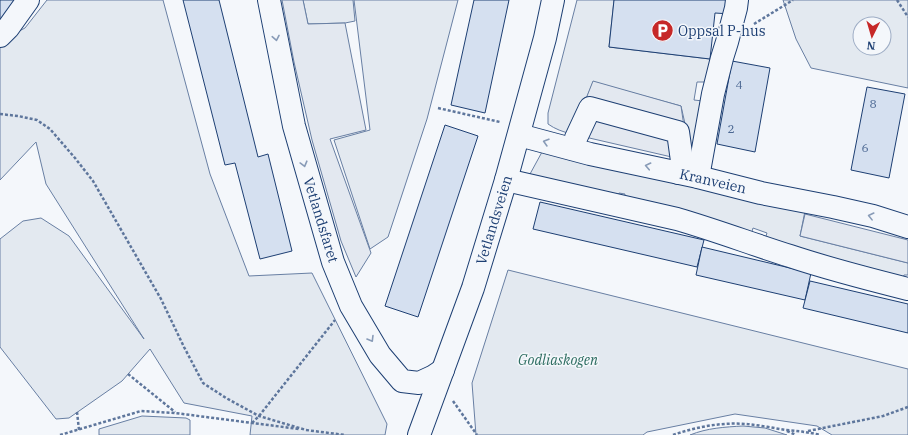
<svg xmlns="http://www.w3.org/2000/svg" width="908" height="435" viewBox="0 0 908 435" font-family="'IBM Plex Serif',serif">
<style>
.green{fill:#e3e9f0;stroke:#687fa3;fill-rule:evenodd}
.parking{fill:#e3e8f0;stroke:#687fa3}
.building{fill:#d5e0f0;stroke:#1d3f73}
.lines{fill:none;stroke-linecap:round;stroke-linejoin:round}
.minor-casing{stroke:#1d3f73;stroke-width:24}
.path{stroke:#5e769c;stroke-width:2.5;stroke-dasharray:3 2;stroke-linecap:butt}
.minor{stroke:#f4f7fb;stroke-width:22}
.oneway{stroke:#889bb7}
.labels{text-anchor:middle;stroke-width:3;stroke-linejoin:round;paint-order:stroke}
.number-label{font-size:12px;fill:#4b6792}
.poi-label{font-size:14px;fill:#1d3f73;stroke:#f4f7fb;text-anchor:start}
.street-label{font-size:14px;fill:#1d3f73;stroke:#f4f7fb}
.park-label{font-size:14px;font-style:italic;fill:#2c6c60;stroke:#f4f7fb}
</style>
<rect width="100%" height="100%" fill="#f4f7fb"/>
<!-- green -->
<g class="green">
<path d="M47,0H163L210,174L249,276L312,273L387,424L385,435H250L252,416L184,403L150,349L122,381L69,418L56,419L0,347V239L23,221L41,218L69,236L144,339L46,184L36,142L0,180V41L25,28Z"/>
<path d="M303,0H353L355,21L345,23L308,24Z"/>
<path d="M354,0H458L427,119L388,237L370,249L334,140L370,130Z"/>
<path d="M577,0H614L609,47L710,59L715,62L707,82H697L694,100L703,101L693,159L681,106L593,82L572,134C563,132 555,129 548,124V113Z"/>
<path d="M783,0H908V88L811,68L796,39ZM860,24H884V48H860Z"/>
<path d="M542,152L805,211L800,236L908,263V275H904L901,281L765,239L767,233L753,228L751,235L624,200L625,194L619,193L617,198L530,176V174Z"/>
<path d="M508,270L908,369V435H832L817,426L735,414L647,432L643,435H476L472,383Z"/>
<path d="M142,416L186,418L190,420V435H99V429Z"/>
<path d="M743,426L765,428L787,435H690C707,428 725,427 743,426Z"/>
</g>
<!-- parking -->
<g class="parking">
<path d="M282,0H303L308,24L345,23L366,130L330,139L371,253L356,277L341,241L312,140L294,62Z"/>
<path d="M593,81L681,106L689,161L572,134Z"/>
<path d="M805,214L908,240V263L800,236Z"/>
</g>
<!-- building -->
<g class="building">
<path d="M0,0H39L17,33L0,21Z"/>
<path d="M183,0H219L258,157L268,154L292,251L260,259L235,163L225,165Z"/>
<path d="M474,0H509L485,113L451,105Z"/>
<path d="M614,0H733L731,14L715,13L710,59L609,47Z"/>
<path d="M732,61L770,68L755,152L717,144Z"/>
<path d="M867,87L905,94L889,178L851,170Z"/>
<path d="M445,125L478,136L418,317L385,306Z"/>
<path d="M540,202L704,240L697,267L533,229Z"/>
<path d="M702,247L811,273L805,300L696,275Z"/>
<path d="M810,281L908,304V333L803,308Z"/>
</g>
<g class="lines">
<defs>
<g id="minor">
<path d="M269,0L294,126L333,262L351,306L380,355L402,381L419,383L434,376L443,370"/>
<path d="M0,36L8,28L28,0"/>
<path d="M519,135L590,154L698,177L761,193L833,207L873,216L908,227"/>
<path d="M573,149L576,138L590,108L678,132L682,161L679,173"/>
<path d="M698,177L713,94L722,58L727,42L736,8L737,0"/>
<path d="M506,180L677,219C715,230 752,244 790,256C829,269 868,279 908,289"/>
<path d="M419,435L473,288L506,180L545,38L553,0"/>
</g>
</defs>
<!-- minor casing -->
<use href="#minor" class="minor-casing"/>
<!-- path -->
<g class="path">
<path d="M897,0L908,17"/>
<path d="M754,24L793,0"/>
<path d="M438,108L500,122"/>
<path d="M0,114L18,116L37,120L50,129L75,158L93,181L161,299L184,347L203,383L226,398L259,416L306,430"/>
<path d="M128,374L175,412"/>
<path d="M453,401L477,435"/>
<path d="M77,412L79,430"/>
<path d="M252,423L259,416L335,320"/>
<path d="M306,430L345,435"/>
<path d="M787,431L796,435"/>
<path d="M808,431L883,416L908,407"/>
<path d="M60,435L141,411L175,413L299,429"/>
<path d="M673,435C696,427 721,422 746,424C759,425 773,428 786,430C798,431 808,432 820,435"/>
</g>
<!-- minor -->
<use href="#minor" class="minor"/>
</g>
<!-- one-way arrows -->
<defs><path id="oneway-chevron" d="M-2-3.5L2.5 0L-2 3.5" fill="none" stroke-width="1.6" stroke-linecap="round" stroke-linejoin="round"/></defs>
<g class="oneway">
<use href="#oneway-chevron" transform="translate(276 38) rotate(79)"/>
<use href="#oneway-chevron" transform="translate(546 142) rotate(-164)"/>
<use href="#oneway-chevron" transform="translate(304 164) rotate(75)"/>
<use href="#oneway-chevron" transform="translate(648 166) rotate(-168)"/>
<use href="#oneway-chevron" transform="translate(871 216) rotate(-166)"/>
<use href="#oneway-chevron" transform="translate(371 339) rotate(59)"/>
</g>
<!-- icons -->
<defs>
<symbol id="parking-disc" viewBox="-11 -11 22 22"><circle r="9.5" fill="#c62828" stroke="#f4f7fb"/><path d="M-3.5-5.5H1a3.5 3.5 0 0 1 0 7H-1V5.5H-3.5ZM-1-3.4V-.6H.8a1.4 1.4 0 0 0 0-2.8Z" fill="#fff"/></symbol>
</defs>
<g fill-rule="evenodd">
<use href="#parking-disc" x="650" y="18" width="25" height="25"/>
</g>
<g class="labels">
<!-- number labels -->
<g class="number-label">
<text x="739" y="89">4</text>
<text x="873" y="108">8</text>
<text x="731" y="133">2</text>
<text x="865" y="152">6</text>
</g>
<!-- poi labels -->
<g class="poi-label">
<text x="678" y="36">Oppsal P-hus</text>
</g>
<!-- street labels -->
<g class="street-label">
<text transform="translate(713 181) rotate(13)" y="5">Kranveien</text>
<text transform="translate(321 220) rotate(73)" y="5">Vetlandsfaret</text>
<text transform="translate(494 220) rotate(-73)" y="5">Vetlandsveien</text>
</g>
<!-- park labels -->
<g class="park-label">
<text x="558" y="365">Godliaskogen</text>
</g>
</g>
<!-- north arrow -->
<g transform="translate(872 36) rotate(185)"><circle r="19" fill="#f4f7fb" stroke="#9eadc5"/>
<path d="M0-3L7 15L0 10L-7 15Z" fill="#c62828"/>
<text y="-6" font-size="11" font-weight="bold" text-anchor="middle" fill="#1d3f73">N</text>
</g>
</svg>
